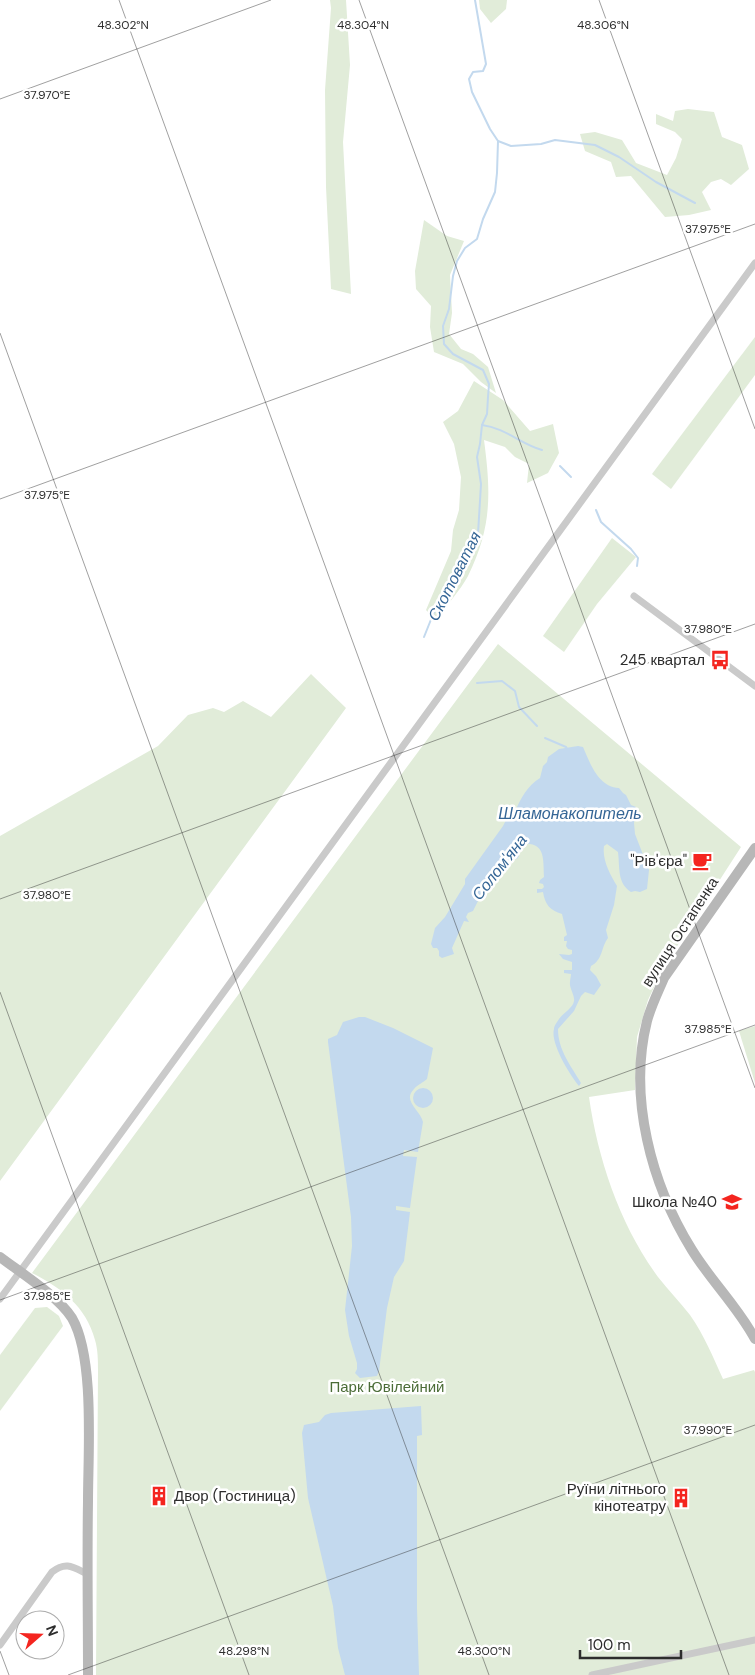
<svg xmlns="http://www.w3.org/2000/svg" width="755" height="1675" viewBox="0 0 755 1675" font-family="'DM Sans',sans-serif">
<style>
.green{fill:#e1ecd9}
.water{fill:#c3d9ee}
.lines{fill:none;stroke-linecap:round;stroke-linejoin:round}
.stream{stroke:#c3d9ee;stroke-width:2}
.street{stroke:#cacaca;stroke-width:7}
.secondary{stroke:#b7b7b7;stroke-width:10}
.ticks{fill:none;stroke:#2d2d2d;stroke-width:1;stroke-opacity:0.45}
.labels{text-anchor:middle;stroke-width:5;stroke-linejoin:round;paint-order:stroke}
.poi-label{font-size:15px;fill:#2d2d2d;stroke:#fff;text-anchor:end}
.street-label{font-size:15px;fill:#2d2d2d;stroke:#fff}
.park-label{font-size:15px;fill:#4b6c37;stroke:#fff}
.water-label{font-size:16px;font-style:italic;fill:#356696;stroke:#fff}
.ticks-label{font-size:12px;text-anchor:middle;fill:#2d2d2d;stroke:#fff;stroke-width:5;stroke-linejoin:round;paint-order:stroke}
</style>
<rect width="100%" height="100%" fill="#fff"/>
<!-- green -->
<g class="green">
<path d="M330,0H346L350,65L343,142L351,294L331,289L326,187L325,90L331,8Z"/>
<path d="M479,0H507L506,9L491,23L480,9Z"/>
<path d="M688,109L714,112L722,137L742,145L749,169L731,185L721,179L711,182L702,192L711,210L689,215L665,217L631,176L616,177L611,162L585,151L580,134L595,132L622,140L636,163L667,175L676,158L682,139L675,132L656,124V114L673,121L675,111Z"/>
<path d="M424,220L447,236L464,241L450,275L452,313L449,334L461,349L473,354L488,367L496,393L481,382L463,364L434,352L430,327L431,306L416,289L415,271Z"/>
<path d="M755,337V375L671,489L652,474Z"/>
<path d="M474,381L503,400L530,431L553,424L559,453L548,473L527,483L529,464L515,457L505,447L484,440C491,493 492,527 468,576C460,591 446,606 435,620L426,610L451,551L453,530L459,510L461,477L454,444L443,422L458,411Z"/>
<path d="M612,538L636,557L597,604L564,652L543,636Z"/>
<path d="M498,644L741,847L663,968L648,1000L637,1037L635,1090L589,1097C598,1160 620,1225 658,1277C668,1290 680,1302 690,1315C704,1335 713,1357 723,1379L754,1370L755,1372V1675H96L98,1371C98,1361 98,1350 95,1340C86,1306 61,1288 32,1273Z"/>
<path d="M311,674L346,708L0,1181V836L158,746L188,715L213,708L224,712L243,701L271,717Z"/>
<path d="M755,1026V1083L739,1031Z"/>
<path d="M47,1307L59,1316L63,1326L0,1411V1355L35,1308Z"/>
</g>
<!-- water -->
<g class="water">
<path d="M578,746L583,747C590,763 598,787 619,788L623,793L626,795L631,805L636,807L634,823L635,834L649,870L647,889L640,892L635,891L631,892C617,883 620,868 618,852L607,844L604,846C602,860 610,874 617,886L614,905L606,930L608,938C601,947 603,960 591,966L590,970L596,976L601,985L594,995L585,992L581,996L574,1011L558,1029C558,1050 571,1066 581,1083L579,1086C570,1075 550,1043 554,1029C554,1026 557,1022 559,1019C563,1013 573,1008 574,1001C575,995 569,988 570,982C570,979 571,977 571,974L564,973V970H572V962L563,959L559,954L569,955L572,954V950L568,949L566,946L567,941H564V937L567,935L562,914C550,910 545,905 543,892L537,893V889H542L544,887L543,884L539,883L540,880L544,877C543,860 546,842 523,844L518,850L519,856L517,859H512L511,863L508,862L498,870L493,879L496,882L490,884L485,894L487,897L482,896L479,899L473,911L468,913L466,917L469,922L464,921L452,948L454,954L442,958L439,956V951L437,948H433L431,944L435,928L445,917L465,884V879L503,826L509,814L515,812C520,799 528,785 540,778L543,766L547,762L548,757L559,749Z"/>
<path d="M359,1017H365L393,1028L433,1048L427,1079C423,1083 418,1084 414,1089C402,1101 420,1110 423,1122L418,1152L404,1150L403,1156L417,1157L410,1208L396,1206V1210L410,1212L404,1261L394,1277L387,1308L379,1371L377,1376L360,1378L355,1373L357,1369V1363L349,1336L345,1310L352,1246L351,1217L328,1042V1039L337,1035L343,1022Z"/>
<circle cx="423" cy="1098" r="10"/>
<path d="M421,1406L422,1435L417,1436V1608L419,1675H345L338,1648L333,1606L308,1498L302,1433L304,1425L319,1422L325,1415L331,1413Z"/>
</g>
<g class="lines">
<!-- stream -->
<g class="stream">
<path d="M498,141L511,146L541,144L555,140L595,145L619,157L656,182L695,203"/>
<path d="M482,425C505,428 521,444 542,450"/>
<path d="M560,466L571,477"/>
<path d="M596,510L601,522L631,549L638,558L637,566"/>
<path d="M424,637L434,612L442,603L459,561L471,548L478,534L481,484L477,457L480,444L482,425L487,414L488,397L489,384L483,370L453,354L444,344L443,326L449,309L453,276L457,261L465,248L477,239L483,219L495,192L497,173L498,141L490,129L472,92L469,79L473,72L483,71L486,64L475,0"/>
<path d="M477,683L502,681L515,691L519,707L537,726"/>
<path d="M545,738L566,747L567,749"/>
</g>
<!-- street -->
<g class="street">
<path d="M634,596L755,686"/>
<path d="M0,1299L755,263"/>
<path d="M0,1645L52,1572C66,1561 73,1567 87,1574"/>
<path d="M592,1675L755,1640"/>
</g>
<!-- secondary -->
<g class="secondary">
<path d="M755,848L664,978C658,992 651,1006 647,1021C628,1097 651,1184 692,1250C711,1281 738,1307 755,1339"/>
<path d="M0,1257C21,1273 58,1296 72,1318C95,1358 88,1453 88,1501C87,1559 88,1617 88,1675"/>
</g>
</g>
<!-- ticks -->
<path class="ticks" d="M119,0L729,1675M359,0L755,1088M599,0L755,429M0,99L271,0M0,333L489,1675M0,499L755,224M0,899L755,624M0,992L249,1675M0,1300L755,1025M0,1651L9,1675M68,1675L755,1425"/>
<!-- icons -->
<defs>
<symbol id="bus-bare" viewBox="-9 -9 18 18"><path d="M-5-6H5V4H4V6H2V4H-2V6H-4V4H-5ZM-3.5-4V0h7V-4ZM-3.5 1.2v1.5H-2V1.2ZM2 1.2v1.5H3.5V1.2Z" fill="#f4251f" stroke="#fff" stroke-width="2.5" paint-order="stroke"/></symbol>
<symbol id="cafe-bare" viewBox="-9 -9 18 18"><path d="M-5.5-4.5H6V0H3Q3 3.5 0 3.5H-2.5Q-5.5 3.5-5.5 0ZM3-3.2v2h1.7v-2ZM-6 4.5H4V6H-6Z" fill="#f4251f" stroke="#fff" stroke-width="2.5" paint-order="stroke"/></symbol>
<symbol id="school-bare" viewBox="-9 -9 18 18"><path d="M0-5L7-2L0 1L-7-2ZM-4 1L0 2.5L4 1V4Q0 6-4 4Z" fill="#f4251f" stroke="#fff" stroke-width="2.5" paint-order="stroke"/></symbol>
<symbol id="building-bare" viewBox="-9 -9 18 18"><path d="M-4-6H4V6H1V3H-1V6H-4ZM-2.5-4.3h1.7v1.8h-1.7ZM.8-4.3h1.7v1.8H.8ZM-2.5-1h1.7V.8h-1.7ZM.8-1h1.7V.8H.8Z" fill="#f4251f" stroke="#fff" stroke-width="2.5" paint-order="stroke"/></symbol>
</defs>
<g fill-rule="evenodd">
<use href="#bus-bare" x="706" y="646" width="28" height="28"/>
<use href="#cafe-bare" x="688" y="847" width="28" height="28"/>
<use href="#school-bare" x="718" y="1188" width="28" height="28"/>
<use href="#building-bare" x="145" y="1482" width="28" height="28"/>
<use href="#building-bare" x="667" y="1484" width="28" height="28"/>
</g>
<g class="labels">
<!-- poi labels -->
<g class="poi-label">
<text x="705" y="665">245 квартал</text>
<text x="687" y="866">"Рів'єра"</text>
<text x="717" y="1207">Школа №40</text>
<text x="666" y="1494">Руїни літнього<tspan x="666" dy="17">кінотеатру</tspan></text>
<text x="174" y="1501" text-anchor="start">Двор (Гостиница)</text>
</g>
<!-- street labels -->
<g class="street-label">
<text transform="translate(680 932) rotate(-57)" y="5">вулиця Остапенка</text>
</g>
<!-- park labels -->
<g class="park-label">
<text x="387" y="1392">Парк Ювілейний</text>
</g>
<!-- water labels -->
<g class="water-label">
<text transform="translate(454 576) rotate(-63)" y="6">Скотоватая</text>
<text x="570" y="819">Шламонакопитель</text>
<text transform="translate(499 867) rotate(-52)" y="6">Солом'яна</text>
</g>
</g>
<g class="ticks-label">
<text x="123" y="29">48.302°N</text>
<text x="363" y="29">48.304°N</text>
<text x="603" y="29">48.306°N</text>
<text x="47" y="99">37.970°E</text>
<text x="708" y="233">37.975°E</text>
<text x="47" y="499">37.975°E</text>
<text x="708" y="633">37.980°E</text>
<text x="47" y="899">37.980°E</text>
<text x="708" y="1033">37.985°E</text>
<text x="47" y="1300">37.985°E</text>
<text x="708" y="1434">37.990°E</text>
<text x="244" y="1655">48.298°N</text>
<text x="484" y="1655">48.300°N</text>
</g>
<!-- north arrow -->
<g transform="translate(40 1635) rotate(70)"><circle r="24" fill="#ffffff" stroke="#ababab"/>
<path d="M0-4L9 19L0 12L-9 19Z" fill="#f4251f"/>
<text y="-8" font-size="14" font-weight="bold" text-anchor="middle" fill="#2d2d2d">N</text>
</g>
<!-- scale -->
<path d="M580 1650v8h101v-8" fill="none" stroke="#2d2d2d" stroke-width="2.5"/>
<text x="588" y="1650" font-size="15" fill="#2d2d2d" stroke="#ffffff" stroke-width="4" paint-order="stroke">100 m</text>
</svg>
